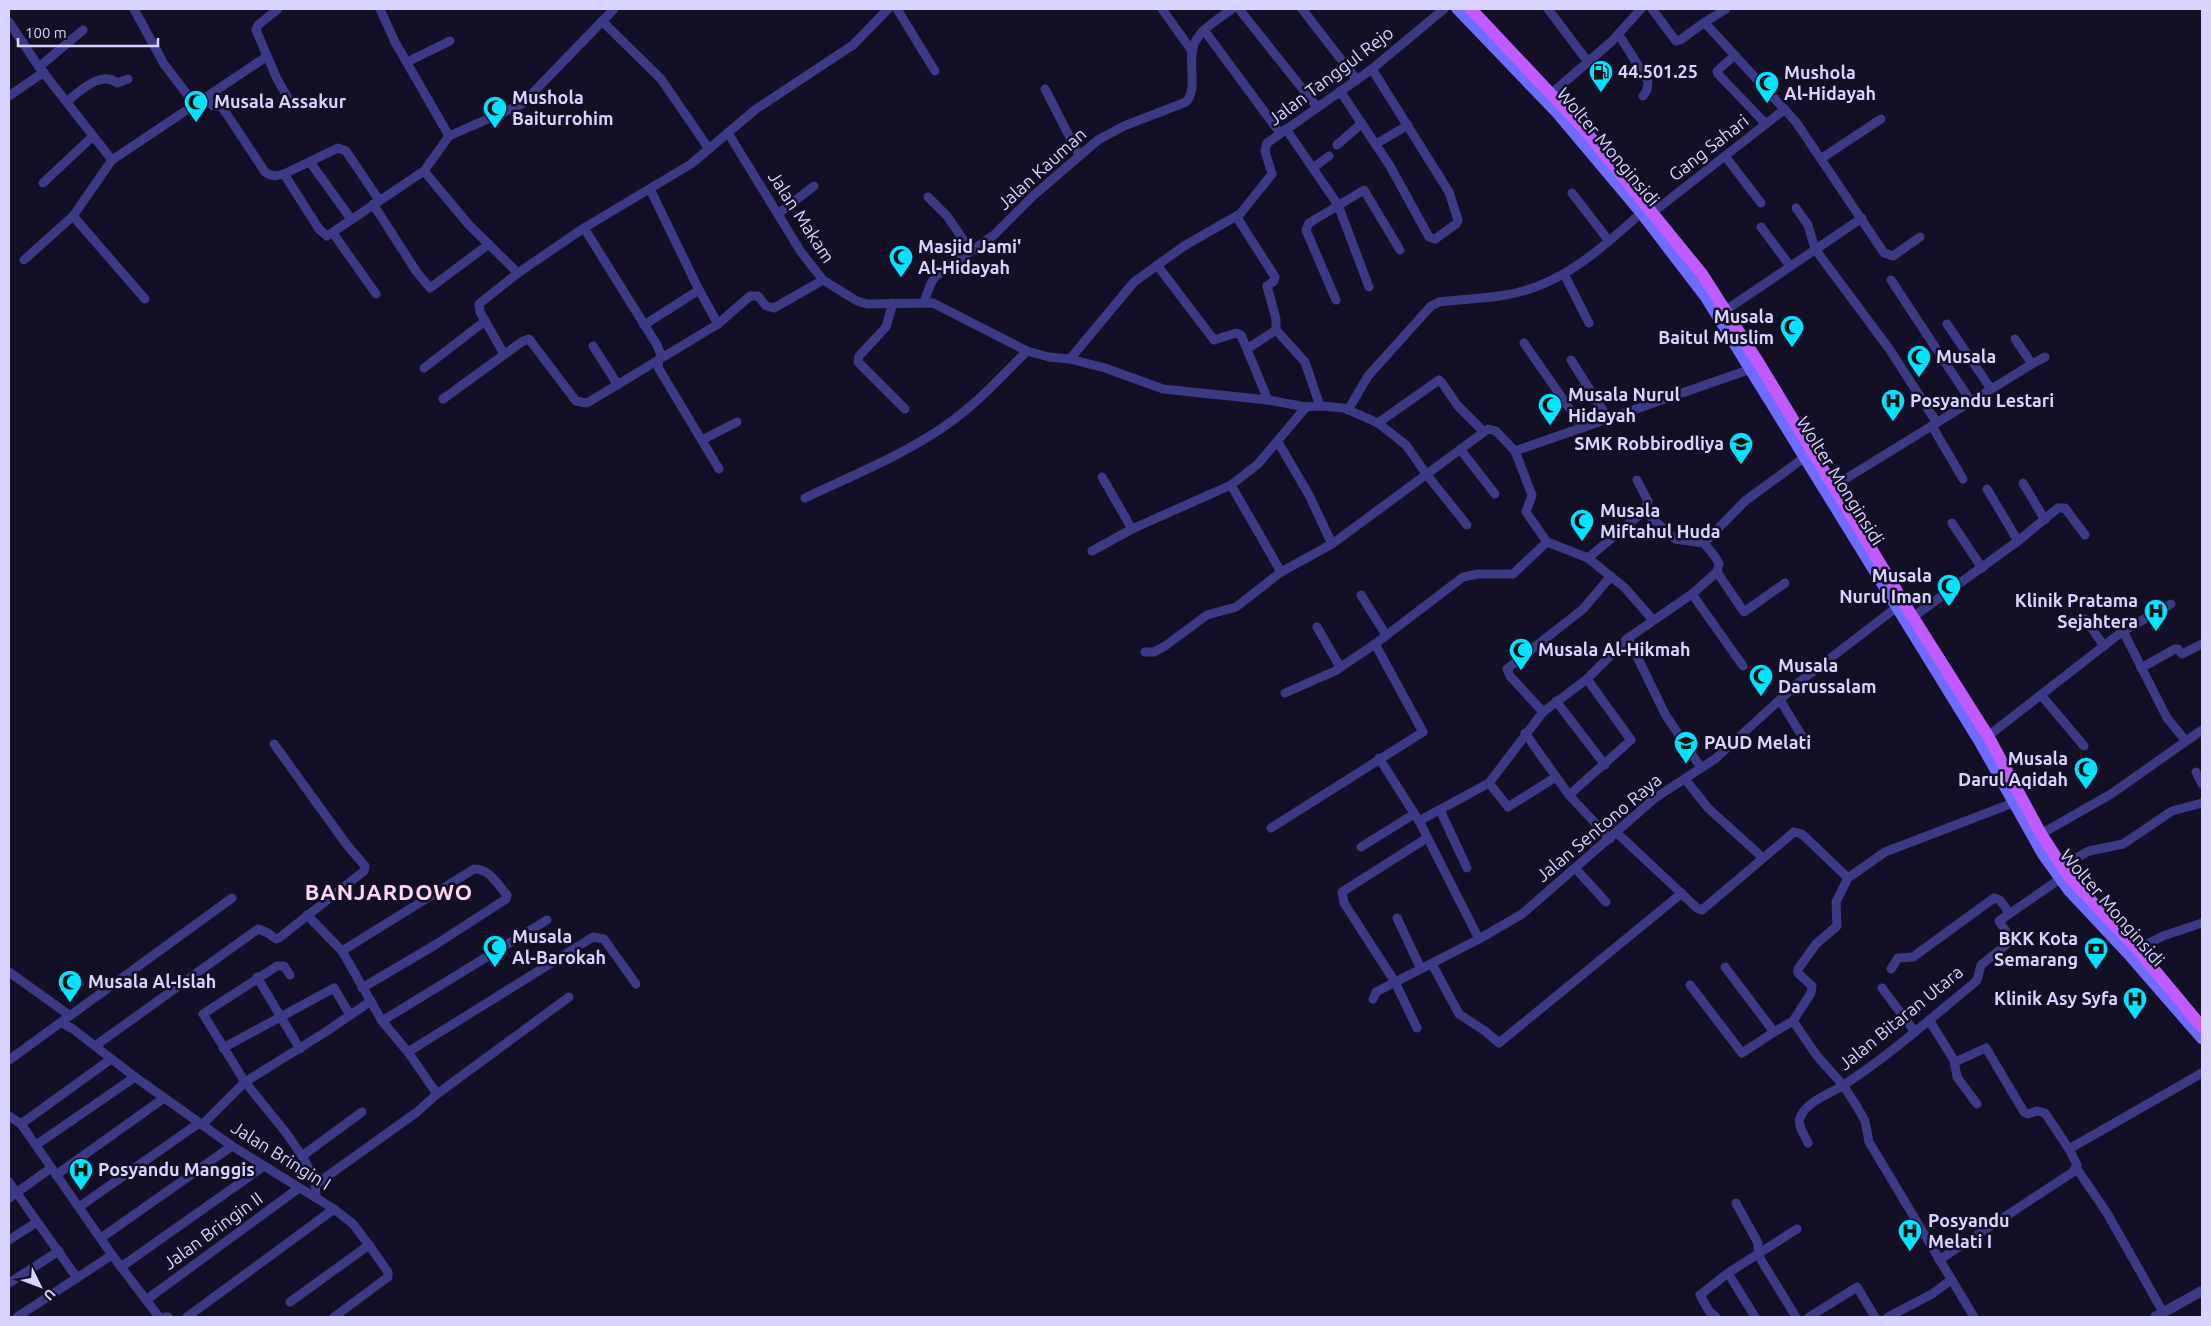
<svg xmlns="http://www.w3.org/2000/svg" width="2211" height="1326" viewBox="0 0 2211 1326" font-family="Ubuntu,sans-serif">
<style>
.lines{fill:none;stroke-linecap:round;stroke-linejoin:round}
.minor{stroke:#3d3a85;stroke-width:9}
.tertiary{stroke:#3d3a85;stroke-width:10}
.secondary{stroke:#6f6bff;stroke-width:11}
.primary{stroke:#c25bff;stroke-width:12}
.labels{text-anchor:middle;stroke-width:5;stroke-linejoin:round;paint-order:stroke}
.poi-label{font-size:18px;font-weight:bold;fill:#d9d4ff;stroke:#130f26;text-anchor:start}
.street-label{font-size:18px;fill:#d9d4ff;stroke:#130f26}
.district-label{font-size:22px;font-weight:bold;letter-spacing:1px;fill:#ffd6f0;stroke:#130f26}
</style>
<rect width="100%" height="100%" fill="#130f26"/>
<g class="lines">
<!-- minor -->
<g class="minor">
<path d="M134,9L164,64L196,106"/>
<path d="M278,9L258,25L256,30L277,79L288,98"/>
<path d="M380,9L395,42L449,136"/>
<path d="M897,9L935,71"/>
<path d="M1162,9L1192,51"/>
<path d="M1239,9L1317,107"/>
<path d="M1302,9L1357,80"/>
<path d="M1548,9L1588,62"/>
<path d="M1652,9L1676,41L1680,40L1705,22"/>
<path d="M1726,9L1705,22L1706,24L1796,122L1884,253L1893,256L1920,237"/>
<path d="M602,21L661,79L709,149"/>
<path d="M9,22L39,67L112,160"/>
<path d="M1204,30L1280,133"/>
<path d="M1619,35L1648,81L1647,90L1643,96"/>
<path d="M1735,55L1717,71L1718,74L1766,124"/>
<path d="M407,62L450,41"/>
<path d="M39,67L83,30"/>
<path d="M1045,89L1079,155"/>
<path d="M1340,91L1390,166L1429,237L1435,239L1456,224L1458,220L1449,192L1372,69"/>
<path d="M1552,93L1611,42L1641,9"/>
<path d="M9,96L44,72"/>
<path d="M207,99L213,106L222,107L265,172C272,177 276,176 284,174L338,148L346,151L379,200"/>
<path d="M67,101C81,91 100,70 117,83L128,79"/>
<path d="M1286,129L1338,205L1369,287"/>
<path d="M728,133L801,252L823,280L857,301L867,304L933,303L1027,351L1049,357L1070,359L1105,368L1163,389L1268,400L1306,407L1320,406L1344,408L1378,423L1406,445L1427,475L1467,525"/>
<path d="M449,136L522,104L614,9"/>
<path d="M1376,144L1408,125"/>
<path d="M1337,145L1362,123"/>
<path d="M1725,156L1761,203"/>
<path d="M1822,158L1881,119"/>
<path d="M310,162L351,219"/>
<path d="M1313,168L1329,156"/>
<path d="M424,171L469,225L518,273"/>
<path d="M284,174L319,229L327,236L424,171L449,136"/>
<path d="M43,183L92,137"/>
<path d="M650,189L699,290L718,324"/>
<path d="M1572,193L1609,241"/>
<path d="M928,197L947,216L971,251"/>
<path d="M373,204L416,271L430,288L489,244"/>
<path d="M1796,208L1808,225L1815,249L1890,350L1937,423"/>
<path d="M1652,213L1785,109"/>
<path d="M778,214L814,186"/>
<path d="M73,216L145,299"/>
<path d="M1236,216L1275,277L1274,281L1267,286L1276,319V330L1305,362L1320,406"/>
<path d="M1761,227L1790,266"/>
<path d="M584,228L657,345L661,355L658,361L659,369L719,469"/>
<path d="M333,233L376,294"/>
<path d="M24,260L73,216L112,160L266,57"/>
<path d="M1157,265L1214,340L1236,333L1241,335L1268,400"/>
<path d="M1564,274L1589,323"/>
<path d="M1891,280L1970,400"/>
<path d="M1336,300L1306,230L1309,223L1364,190L1400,250"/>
<path d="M924,302L931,283L936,276L994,235L1034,195L1098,140L1124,126L1186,102C1199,89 1186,59 1195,42C1202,28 1220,18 1232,9"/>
<path d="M893,303L886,327L859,356L858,362L905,409"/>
<path d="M1726,310L1862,218"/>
<path d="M1947,324L1991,389"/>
<path d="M644,325L699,290"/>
<path d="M1524,343L1583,428"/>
<path d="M593,346L618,385"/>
<path d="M1247,349L1276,330"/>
<path d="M504,354L480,312L479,304L518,273L584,228L691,164L756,109L853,45L888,9"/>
<path d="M1070,359L1134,282L1184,246L1240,214L1272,174L1265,151L1267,143L1372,69L1444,9"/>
<path d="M1571,360L1609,420"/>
<path d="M2032,364L2045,357"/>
<path d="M424,368L485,321"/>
<path d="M443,399L523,341L529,339L576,401L587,403L718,324L750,296H758L766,306L774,308L823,280"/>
<path d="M1348,410L1368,376L1431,306L1439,302C1461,299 1483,299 1505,295C1561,286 1601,249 1641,213"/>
<path d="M1378,423L1439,380L1442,383L1458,406L1483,431"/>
<path d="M1932,426L1963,479"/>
<path d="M702,440L737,422"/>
<path d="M1278,442L1309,495L1332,544"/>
<path d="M1460,449L1495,494"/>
<path d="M1515,451L1532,495L1526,512L1547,542L1588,558L1625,588L1653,620"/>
<path d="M1102,477L1132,529"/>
<path d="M1637,480L1648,501L1644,511"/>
<path d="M2023,483L2045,520"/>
<path d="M1231,485L1281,572"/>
<path d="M1834,486L2032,364L2015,339"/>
<path d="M1987,489L2018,541"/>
<path d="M805,498C851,476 899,457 942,428C974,407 1000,378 1027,351"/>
<path d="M1952,523L1982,568"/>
<path d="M1092,551L1132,529L1231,485L1258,464L1306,407"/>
<path d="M1588,558L1644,511L1675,539L1704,543"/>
<path d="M1717,572L1744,612L1785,583"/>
<path d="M1692,594L1743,666"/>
<path d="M1361,595L1386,635"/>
<path d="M1913,617L2018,541L2058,508H2065L2085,535"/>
<path d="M2085,619L2104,646"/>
<path d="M1317,627L1340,667"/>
<path d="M2123,631L2171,604"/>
<path d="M1628,638L1665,714L1701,768"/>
<path d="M1145,652H1154L1165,646L1207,615L1236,607L1281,572L1332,544L1488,429L1496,431L1515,451L1751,369"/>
<path d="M2141,668L2175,649H2178L2182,654L2202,644"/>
<path d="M1285,693L1335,671L1375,644L1463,577L1478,574H1513L1547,542"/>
<path d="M2041,695L2084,746"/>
<path d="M1780,700L1805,741"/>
<path d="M1556,701L1605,765"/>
<path d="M1543,712L1510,676L1507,669L1583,609L1611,576"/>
<path d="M1525,733L1569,795L1610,839"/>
<path d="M1988,736L2123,631L2167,718L2185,740"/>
<path d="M1379,758L1419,821L1479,939"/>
<path d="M2196,772L2202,784"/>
<path d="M1556,777L1508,807L1489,783L1543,712L1587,679L1628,638L1692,594L1717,572L1719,564L1716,558L1704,543L1745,501L1805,457"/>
<path d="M1685,779L1708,808L1762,857"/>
<path d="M1569,795L1631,740L1587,679"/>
<path d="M1440,810L1467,868"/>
<path d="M1419,821L1489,783"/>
<path d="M1271,828L1423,732L1375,644"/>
<path d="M1617,833L1697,908L1702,910L1794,832L1802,834L1848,878"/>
<path d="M2041,834L2111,794L2202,730"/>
<path d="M1361,847L1414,814"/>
<path d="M2062,866L2089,851L2123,844L2172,811L2202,803"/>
<path d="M1575,868L1606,902"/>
<path d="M307,915L342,951L382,1021L408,1052L437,1094"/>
<path d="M1397,918L1421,969"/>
<path d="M2137,949L2163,936L2202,923"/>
<path d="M342,951L474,869C489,868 498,885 507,895L506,899L435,945L362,988"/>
<path d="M1432,964L1459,1014L1485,1031L1499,1043L1682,893"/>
<path d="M1725,967L1774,1032L1793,1021L1811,993L1812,986L1798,973V969L1816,944L1837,926L1836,902L1848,878L1885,852L2013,803"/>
<path d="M1891,969L1898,958L1913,957L1994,898L2000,900L2009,913"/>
<path d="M9,972L69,1015"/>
<path d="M290,975L284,966H277L203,1014L245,1082L287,1134L302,1156L315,1179L316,1197"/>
<path d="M257,977L300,1049"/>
<path d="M1690,985L1742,1053L1774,1032"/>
<path d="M1882,988L1915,1032"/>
<path d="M1373,999L1376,992L1479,939L1522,914L1655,798L1715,759L1798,683L1897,607"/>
<path d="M1929,1020L1954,1060L1957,1077L1977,1104"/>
<path d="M382,1021L547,920"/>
<path d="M1793,1021L1817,1056L1843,1085L1856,1105L1865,1121L1869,1142L1974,1317"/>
<path d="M62,1023L73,1029L135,1077L232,1146L334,1209L187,1317"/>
<path d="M1417,1028L1395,982L1344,903L1342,892L1427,838"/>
<path d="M95,1046L258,929L268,933L276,939L279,938L364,871L365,866L347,845L274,744"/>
<path d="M223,1048L334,988L350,1015"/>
<path d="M408,1052L593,937L604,939L636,984"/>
<path d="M9,1060L232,898"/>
<path d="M1955,1062L1986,1048L2024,1112L2028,1114L2037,1111L2045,1113L2069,1149"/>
<path d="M9,1116L21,1124L112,1255L159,1317"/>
<path d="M21,1124L111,1059"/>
<path d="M202,1125L245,1082L324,1033L371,1001"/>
<path d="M1808,1143C1805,1136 1797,1125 1800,1118C1805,1102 1830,1094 1842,1086C1889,1056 1931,1018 1973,984L1977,980L1981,965L2012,940L1999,921L2060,879"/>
<path d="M36,1145L135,1077"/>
<path d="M302,1156L362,1112"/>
<path d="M2077,1169L2107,1213L2163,1312"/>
<path d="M56,1175L164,1098"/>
<path d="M9,1182L77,1278"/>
<path d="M315,1185L417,1112L437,1094L569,997"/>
<path d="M9,1198L51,1168"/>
<path d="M1736,1203L1758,1243V1255L1796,1317"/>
<path d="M79,1207L199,1123"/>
<path d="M101,1238L232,1146"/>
<path d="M9,1240L37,1222"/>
<path d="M1939,1260L2073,1172L2077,1165L2069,1149L2202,1073"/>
<path d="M121,1267L264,1166"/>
<path d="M9,1283L59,1251"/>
<path d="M146,1300L299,1188"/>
<path d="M290,1302L369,1245L353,1224L334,1209"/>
<path d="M17,1317L112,1255"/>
<path d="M165,1317H168"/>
<path d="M334,1317L388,1277V1272L369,1245"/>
<path d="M1716,1317L1709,1311L1700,1295L1728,1273"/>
<path d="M1755,1317L1728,1273L1797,1229"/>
<path d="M1809,1317L1857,1287L1875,1317"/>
<path d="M1888,1317L1932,1294L1951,1280"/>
</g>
<!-- tertiary -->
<path class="tertiary" d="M2155,1317L2202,1291"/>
<!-- secondary -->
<path class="secondary" d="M1457,9L1556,112L1641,213L1706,298L1979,741L2043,855L2069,891L2128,954L2202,1039"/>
<!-- primary -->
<path class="primary" d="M1471,9L1583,128L1702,274L1760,365L1904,603L1988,736L2041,834L2069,877L2137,949L2202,1027"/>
</g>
<!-- icons -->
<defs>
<symbol id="fuel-pin" viewBox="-11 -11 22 30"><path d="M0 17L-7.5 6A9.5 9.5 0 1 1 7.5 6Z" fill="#00e5ff" stroke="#130f26"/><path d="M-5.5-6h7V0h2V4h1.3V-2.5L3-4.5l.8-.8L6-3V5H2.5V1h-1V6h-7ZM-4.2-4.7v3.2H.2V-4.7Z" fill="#111"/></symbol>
<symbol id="mosque-pin" viewBox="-11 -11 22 30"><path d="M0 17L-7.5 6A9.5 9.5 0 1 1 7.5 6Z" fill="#00e5ff" stroke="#130f26"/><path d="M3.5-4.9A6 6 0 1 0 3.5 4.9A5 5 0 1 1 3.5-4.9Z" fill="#111"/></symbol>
<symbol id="hospital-pin" viewBox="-11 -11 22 30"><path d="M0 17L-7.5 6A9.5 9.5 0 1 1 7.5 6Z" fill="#00e5ff" stroke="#130f26"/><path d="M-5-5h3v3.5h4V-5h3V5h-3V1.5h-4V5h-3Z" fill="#111"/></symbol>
<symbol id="school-pin" viewBox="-11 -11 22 30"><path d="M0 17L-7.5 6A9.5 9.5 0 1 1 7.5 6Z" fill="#00e5ff" stroke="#130f26"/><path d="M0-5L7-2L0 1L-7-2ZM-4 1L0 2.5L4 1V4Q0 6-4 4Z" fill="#111"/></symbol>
<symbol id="bank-pin" viewBox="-11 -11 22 30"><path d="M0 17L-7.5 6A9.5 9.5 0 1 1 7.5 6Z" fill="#00e5ff" stroke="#130f26"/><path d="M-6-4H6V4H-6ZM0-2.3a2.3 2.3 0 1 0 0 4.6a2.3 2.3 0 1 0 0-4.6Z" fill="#111"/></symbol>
</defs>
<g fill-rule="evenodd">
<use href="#fuel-pin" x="1587" y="58" width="28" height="38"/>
<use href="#mosque-pin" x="1753" y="69" width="28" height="38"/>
<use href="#mosque-pin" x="182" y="88" width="28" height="38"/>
<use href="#mosque-pin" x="481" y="94" width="28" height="38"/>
<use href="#mosque-pin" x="887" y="243" width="28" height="38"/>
<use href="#mosque-pin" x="1778" y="313" width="28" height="38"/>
<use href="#mosque-pin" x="1905" y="343" width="28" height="38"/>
<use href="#hospital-pin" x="1879" y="387" width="28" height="38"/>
<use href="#mosque-pin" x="1536" y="391" width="28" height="38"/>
<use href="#school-pin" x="1727" y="430" width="28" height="38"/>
<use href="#mosque-pin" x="1568" y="507" width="28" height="38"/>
<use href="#mosque-pin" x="1935" y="572" width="28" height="38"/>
<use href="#hospital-pin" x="2142" y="597" width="28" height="38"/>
<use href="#mosque-pin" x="1507" y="636" width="28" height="38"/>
<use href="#mosque-pin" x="1747" y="662" width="28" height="38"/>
<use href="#school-pin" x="1672" y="729" width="28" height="38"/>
<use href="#mosque-pin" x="2072" y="755" width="28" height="38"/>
<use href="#mosque-pin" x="481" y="933" width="28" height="38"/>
<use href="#bank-pin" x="2082" y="935" width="28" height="38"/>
<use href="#mosque-pin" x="56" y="968" width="28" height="38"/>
<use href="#hospital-pin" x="2121" y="985" width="28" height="38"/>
<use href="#hospital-pin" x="67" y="1156" width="28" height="38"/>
<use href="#hospital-pin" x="1896" y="1217" width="28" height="38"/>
</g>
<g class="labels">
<!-- poi labels -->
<g class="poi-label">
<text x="1618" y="78">44.501.25</text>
<text x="1784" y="79">Mushola<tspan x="1784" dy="21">Al-Hidayah</tspan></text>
<text x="512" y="104">Mushola<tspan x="512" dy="21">Baiturrohim</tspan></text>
<text x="214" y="108">Musala Assakur</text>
<text x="918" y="253">Masjid Jami'<tspan x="918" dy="21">Al-Hidayah</tspan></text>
<text x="1774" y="323" text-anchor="end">Musala<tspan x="1774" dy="21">Baitul Muslim</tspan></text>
<text x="1936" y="363">Musala</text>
<text x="1568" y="401">Musala Nurul<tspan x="1568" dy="21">Hidayah</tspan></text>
<text x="1910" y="407">Posyandu Lestari</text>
<text x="1724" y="450" text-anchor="end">SMK Robbirodliya</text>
<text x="1600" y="517">Musala<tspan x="1600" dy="21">Miftahul Huda</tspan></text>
<text x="1932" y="582" text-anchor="end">Musala<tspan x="1932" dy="21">Nurul Iman</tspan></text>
<text x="2138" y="607" text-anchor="end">Klinik Pratama<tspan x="2138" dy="21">Sejahtera</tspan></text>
<text x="1538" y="656">Musala Al-Hikmah</text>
<text x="1778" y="672">Musala<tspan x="1778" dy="21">Darussalam</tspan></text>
<text x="1704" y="749">PAUD Melati</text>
<text x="2068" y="765" text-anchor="end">Musala<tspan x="2068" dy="21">Darul Aqidah</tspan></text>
<text x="512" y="943">Musala<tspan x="512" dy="21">Al-Barokah</tspan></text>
<text x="2078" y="945" text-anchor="end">BKK Kota<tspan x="2078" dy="21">Semarang</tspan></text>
<text x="88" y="988">Musala Al-Islah</text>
<text x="2118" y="1005" text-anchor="end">Klinik Asy Syfa</text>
<text x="98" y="1176">Posyandu Manggis</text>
<text x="1928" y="1227">Posyandu<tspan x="1928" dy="21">Melati I</tspan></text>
</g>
<!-- street labels -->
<g class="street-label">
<text transform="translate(1331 76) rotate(-37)" y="6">Jalan Tanggul Rejo</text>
<text transform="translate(1608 147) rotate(50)" y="6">Wolter Monginsidi</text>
<text transform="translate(1709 148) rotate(-38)" y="6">Gang Sahari</text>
<text transform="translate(1042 169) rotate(-42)" y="6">Jalan Kauman</text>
<text transform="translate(801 217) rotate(57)" y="6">Jalan Makam</text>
<text transform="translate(1840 481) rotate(58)" y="6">Wolter Monginsidi</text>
<text transform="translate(1599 828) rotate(-40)" y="6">Jalan Sentono Raya</text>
<text transform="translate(2112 908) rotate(49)" y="6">Wolter Monginsidi</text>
<text transform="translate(1901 1018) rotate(-39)" y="6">Jalan Bitaran Utara</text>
<text transform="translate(281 1156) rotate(32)" y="6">Jalan Bringin I</text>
<text transform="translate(213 1231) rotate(-36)" y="6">Jalan Bringin II</text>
</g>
<!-- district labels -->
<g class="district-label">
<text x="389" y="900">BANJARDOWO</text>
</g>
</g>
<!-- border -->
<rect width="2211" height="1326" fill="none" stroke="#d9d4ff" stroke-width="20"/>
<!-- north arrow -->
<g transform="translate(40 1286) rotate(132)" stroke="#130f26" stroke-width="4" paint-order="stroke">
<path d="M0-4L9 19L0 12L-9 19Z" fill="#d9d4ff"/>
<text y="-8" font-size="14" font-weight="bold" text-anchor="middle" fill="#d9d4ff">U</text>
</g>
<!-- scale -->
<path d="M18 38v8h140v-8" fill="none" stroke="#d9d4ff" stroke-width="2.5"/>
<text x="25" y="38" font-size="15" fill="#d9d4ff" stroke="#130f26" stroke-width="4" paint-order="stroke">100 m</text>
</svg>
